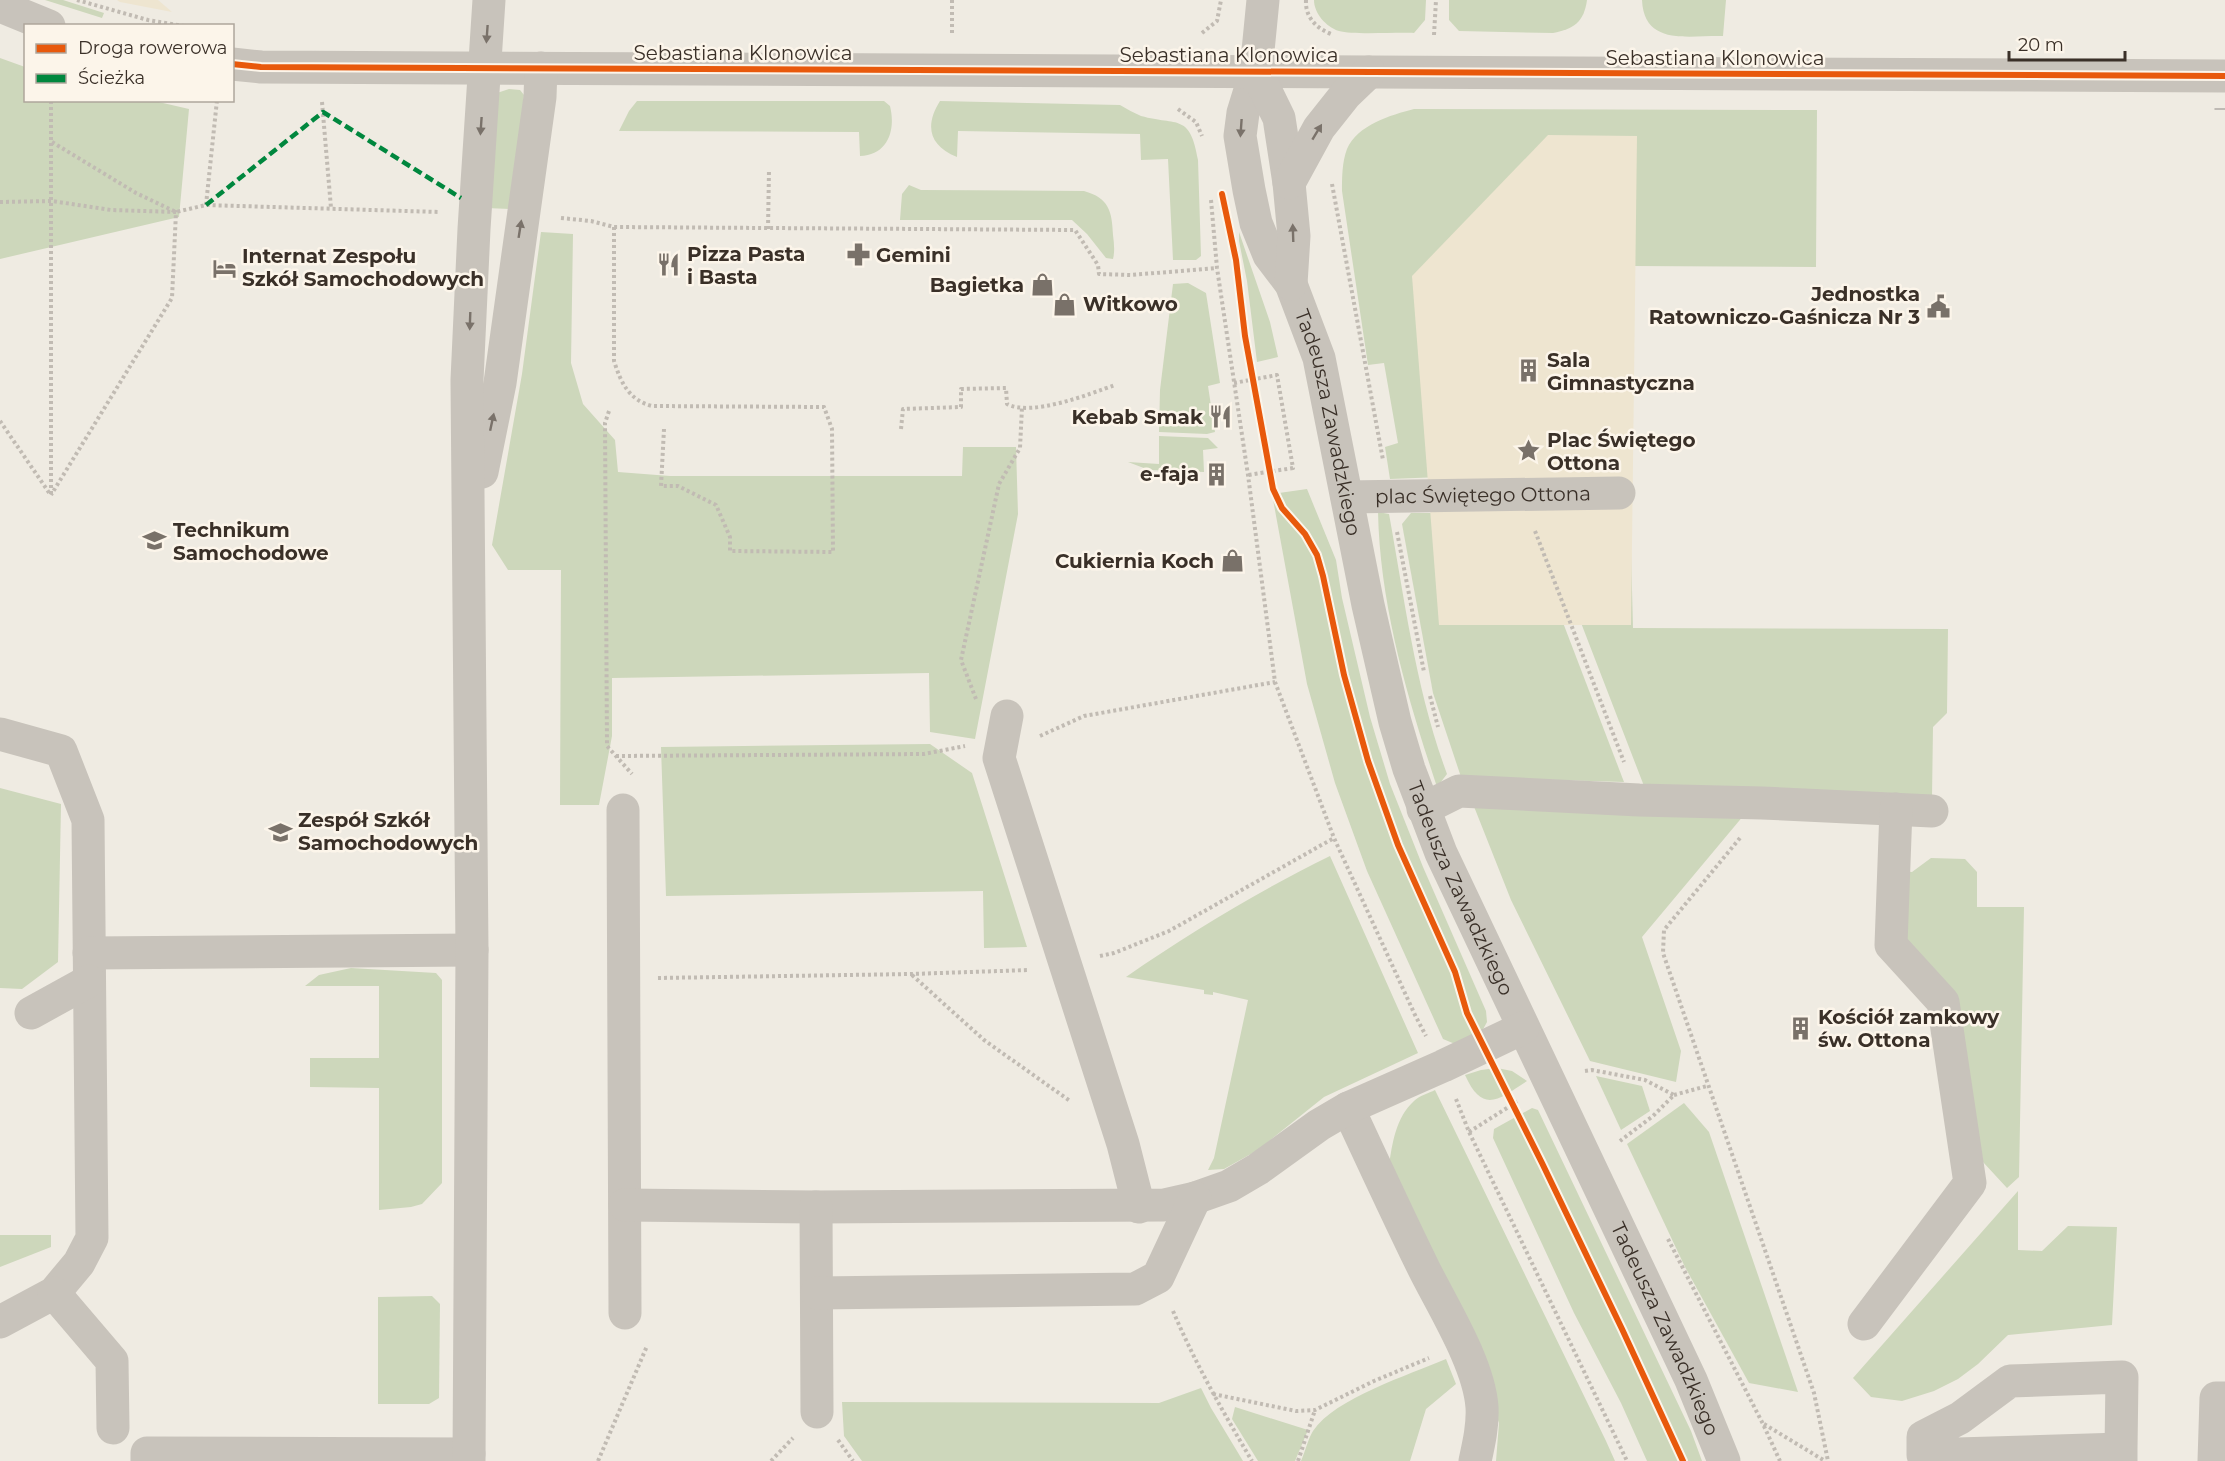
<svg xmlns="http://www.w3.org/2000/svg" width="2225" height="1461" viewBox="0 0 2225 1461" font-family="Montserrat,sans-serif">
<style>
.green{fill:#cdd7bb}
.plaza{fill:#eee5d0}
.lines{fill:none;stroke-linecap:round;stroke-linejoin:round}
.path{stroke:#c1bbb3;stroke-width:4;stroke-dasharray:3 3;stroke-linecap:butt}
.minor{stroke:#c8c3bb;stroke-width:33}
.tram{stroke:#b0aba5;stroke-width:1.5}
.quiet{stroke:#00873e;stroke-width:4.5;stroke-dasharray:9 4.5;stroke-linecap:butt}
.cycleway-casing{stroke:#fcf5ea;stroke-width:10}
.cycleway{stroke:#e8590c;stroke-width:6}
.oneway{fill:#7a726a}
.labels{text-anchor:middle;stroke-width:5;stroke-linejoin:round;paint-order:stroke}
.street-label{font-size:20px;fill:#3a3028;stroke:#fcf5ea}
.poi-label{font-size:20px;font-weight:bold;fill:#3a3028;stroke:#fcf5ea;text-anchor:start}
</style>
<rect width="100%" height="100%" fill="#efebe2"/>
<!-- green -->
<g class="green">
<path d="M45,0H63L104,13L102,18Z"/>
<path d="M1314,0H1426L1425,20L1414,33C1397,32 1352,35 1339,31C1326,27 1314,13 1314,0Z"/>
<path d="M1449,0H1587C1584,22 1574,29 1553,33L1459,31L1449,20Z"/>
<path d="M1642,0H1726L1723,36C1690,35 1644,47 1642,0Z"/>
<path d="M0,58L25,67L26,100H150L189,109L179,217L0,259Z"/>
<path d="M509,89L520,90L524,95L512,209L486,208L497,93Z"/>
<path d="M637,101H884L890,106C896,130 888,155 860,156L859,132L619,131L629,111Z"/>
<path d="M940,101L1120,105C1127,109 1134,113 1141,116C1178,126 1190,113 1198,160L1201,256L1196,260H1173L1168,159L1141,160L1140,134L958,131L957,157C928,145 925,125 940,101Z"/>
<path d="M1414,109L1817,110L1816,267L1631,266L1466,476L1390,479L1385,447L1398,443L1384,363L1368,365L1342,191C1342,178 1342,162 1347,149C1357,125 1391,115 1414,109Z"/>
<path d="M909,185L921,190L1084,191C1109,198 1112,211 1113,235C1114,243 1115,251 1113,259L1106,258L1087,234L1072,220H900L902,194Z"/>
<path d="M541,232L573,234L571,363L583,404L615,440L618,472L670,476H962L963,447H1016L1018,514L975,739L930,732L929,673L612,678V736L599,805H560L561,570H508L492,545L522,374Z"/>
<path d="M1239,232L1270,322L1278,357L1257,362L1247,281L1239,241Z"/>
<path d="M1188,283L1206,293L1220,383L1208,386L1215,432L1207,434L1159,432L1160,390L1173,284Z"/>
<path d="M1159,436L1208,438L1218,448L1203,450L1204,472L1149,470L1128,462L1159,464Z"/>
<path d="M1307,489L1336,560L1342,598L1370,717L1390,784L1423,867L1486,1011L1487,1022L1481,1033L1455,1044L1443,1039L1367,871L1335,783L1307,684L1272,494Z"/>
<path d="M1378,512L1389,514C1405,602 1416,690 1447,774L1437,787C1408,699 1380,607 1378,512Z"/>
<path d="M1411,513H1521L1624,782L1461,777L1433,693L1402,524Z"/>
<path d="M1630,513L1633,628L1948,629L1947,713L1933,727L1932,798L1644,786L1539,514Z"/>
<path d="M930,744L972,773L1027,947L984,948L983,891L666,896L661,747Z"/>
<path d="M0,788L61,804L58,962L22,989L0,988Z"/>
<path d="M1473,804L1744,815L1642,937L1681,1051L1676,1082L1590,1061L1511,900Z"/>
<path d="M1330,856L1418,1053L1324,1097L1258,1150L1224,1169L1208,1170L1214,1158L1248,1000L1213,992V995L1204,994V990L1126,977C1191,932 1259,891 1330,856Z"/>
<path d="M1931,858L1965,859L1977,872V907H2024L2019,1177L2007,1188L1983,1162L1962,1034L1897,939L1901,871L1912,872Z"/>
<path d="M351,968L436,973L442,980V1183L422,1204L411,1207L379,1210V1088L310,1087V1058H379V986H305L319,975Z"/>
<path d="M1497,1068L1512,1071L1527,1081C1499,1099 1483,1115 1465,1075L1481,1070Z"/>
<path d="M1596,1076L1642,1086L1650,1111L1621,1130Z"/>
<path d="M1435,1090L1606,1441L1615,1461H1496L1499,1423L1485,1385L1389,1166C1392,1144 1396,1117 1414,1101C1419,1096 1429,1093 1435,1090Z"/>
<path d="M1684,1103L1709,1132L1798,1392L1749,1383L1685,1267L1627,1144Z"/>
<path d="M1532,1108L1538,1110L1691,1431L1702,1461H1647L1621,1403L1574,1313L1493,1138L1494,1129Z"/>
<path d="M2018,1191V1250L2042,1251L2068,1226L2117,1227L2112,1325L2008,1335L1978,1364L1958,1379L1934,1391L1902,1401L1871,1397L1853,1378Z"/>
<path d="M0,1235H51V1247L0,1267Z"/>
<path d="M432,1296L440,1304L439,1398L429,1404H378V1297Z"/>
<path d="M1446,1359L1456,1384L1426,1409L1410,1461H1301C1305,1452 1308,1439 1313,1431C1335,1398 1409,1375 1446,1359Z"/>
<path d="M1201,1388L1211,1408L1243,1461H862L844,1436L842,1402L1159,1403Z"/>
<path d="M1235,1407L1308,1430L1295,1461H1258L1232,1419Z"/>
</g>
<!-- plaza -->
<g class="plaza">
<path d="M117,0H158L172,12L120,2Z"/>
<path d="M1548,135L1637,136L1631,625H1439L1412,276Z"/>
</g>
<g class="lines">
<!-- path -->
<g class="path">
<path d="M77,0L148,20L184,26"/>
<path d="M1306,0C1305,17 1316,28 1331,34"/>
<path d="M952,33V0"/>
<path d="M1202,33L1217,21L1221,0"/>
<path d="M1434,35L1436,0"/>
<path d="M322,102L331,208"/>
<path d="M1178,109L1196,122L1202,136"/>
<path d="M52,142L136,193L176,212L206,205L439,212"/>
<path d="M1332,184L1383,460"/>
<path d="M1211,200L1217,268L1248,475L1275,682L1334,838L1415,1015L1426,1036"/>
<path d="M0,202L52,201L111,210L176,212L172,298L51,495"/>
<path d="M206,205L217,100"/>
<path d="M561,218L591,221L614,227L1075,230L1098,265L1099,274L1131,275L1217,268"/>
<path d="M614,227V361C621,383 629,400 652,406L824,407L832,429L833,552L730,551V537L716,505L678,486H661L664,429"/>
<path d="M768,229L769,170"/>
<path d="M1234,383L1277,375L1293,468L1248,475"/>
<path d="M609,411L605,423L607,746L632,774"/>
<path d="M0,421L50,494"/>
<path d="M901,429L903,409L961,407V389L1006,388L1007,404C1031,417 1090,394 1115,385"/>
<path d="M51,494V100"/>
<path d="M1535,531L1624,762"/>
<path d="M1397,532L1424,672"/>
<path d="M1430,696L1438,727"/>
<path d="M976,699L961,660L999,484L1020,448L1022,407"/>
<path d="M1040,736L1084,716L1275,682"/>
<path d="M616,756L924,754L965,746"/>
<path d="M1740,838L1664,930L1663,953L1814,1393L1828,1461"/>
<path d="M1100,956L1114,953L1169,931L1334,838"/>
<path d="M912,975L984,1040L1070,1101"/>
<path d="M658,978L911,974L1029,970"/>
<path d="M1585,1071L1592,1070L1645,1080L1674,1095L1653,1116L1620,1141"/>
<path d="M1674,1095L1707,1086"/>
<path d="M1456,1099L1469,1132L1627,1461"/>
<path d="M1469,1132L1518,1101"/>
<path d="M1668,1239L1763,1424L1780,1461"/>
<path d="M1173,1311C1195,1363 1223,1412 1252,1461"/>
<path d="M1213,1394L1296,1411L1315,1410L1374,1381L1429,1358"/>
<path d="M1764,1424L1825,1461"/>
<path d="M838,1440L853,1461"/>
<path d="M598,1461L647,1346"/>
<path d="M771,1461L793,1438"/>
<path d="M1298,1461L1315,1410"/>
</g>
<!-- minor -->
<g class="minor">
<path id="s1" d="M1263,0L1256,71L1243,113L1240,136L1249,190L1256,223L1269,255L1291,284L1319,358L1368,605L1395,722L1409,769L1441,853L1691,1380L1724,1461"/>
<path d="M0,6L49,26"/>
<path d="M232,64L261,67L2225,76"/>
<path d="M1256,71L1279,118L1289,183L1294,236L1291,284"/>
<path d="M1289,183L1319,128L1346,94L1369,72"/>
<path d="M482,472L500,383L540,97L541,68"/>
<path id="s2" d="M1347,497L1619,493"/>
<path d="M1007,716L999,758L1123,1144L1139,1207"/>
<path d="M0,734L61,751L88,820L92,1238L79,1263L54,1293L0,1322"/>
<path d="M1423,809L1459,791L1639,800L1762,803L1932,811"/>
<path d="M623,810L625,1313"/>
<path d="M89,953L472,950"/>
<path d="M31,1013L89,981"/>
<path d="M1348,1108C1373,1162 1398,1216 1424,1269C1443,1307 1479,1364 1482,1407C1483,1425 1479,1443 1475,1461"/>
<path d="M625,1205L816,1207L1164,1205L1195,1198L1229,1186L1258,1169L1319,1125L1348,1108L1443,1066L1523,1028"/>
<path d="M816,1207L817,1412"/>
<path d="M54,1293L112,1361L113,1428"/>
<path d="M817,1293L1135,1289L1158,1277L1195,1198"/>
<path d="M1864,1324L1970,1183L1943,1002L1891,945L1896,809"/>
<path d="M147,1461V1453L469,1454"/>
<path d="M469,1461L472,950L467,380L474,229L489,0"/>
<path d="M2121,1461V1449L2122,1377L2010,1381L1960,1418L1923,1437V1455L2121,1449"/>
<path d="M2214,1461L2216,1398H2225"/>
</g>
<!-- tram -->
<path class="tram" d="M2215,109H2225"/>
<!-- quiet -->
<path class="quiet" d="M206,205L323,112L461,198"/>
<defs>
<g id="cycleway">
<path d="M232,64L261,67L2225,76"/>
<path d="M1222,194L1236,260L1245,336L1273,489L1282,508L1305,534L1317,555L1323,576L1344,675L1368,761L1398,845L1455,972L1467,1013L1542,1163L1622,1329L1683,1461"/>
</g>
</defs>
<!-- cycleway casing -->
<use href="#cycleway" class="cycleway-casing"/>
<!-- cycleway -->
<use href="#cycleway" class="cycleway"/>
</g>
<!-- one-way arrows -->
<defs><path id="oneway-solid" d="M-6-.8H1V-3.2L6.5 0L1 3.2V.8H-6Z" transform="scale(1.5)"/></defs>
<g class="oneway">
<use href="#oneway-solid" transform="translate(487 34) rotate(94)"/>
<use href="#oneway-solid" transform="translate(481 126) rotate(94)"/>
<use href="#oneway-solid" transform="translate(1241 128) rotate(94)"/>
<use href="#oneway-solid" transform="translate(1317 132) rotate(-59)"/>
<use href="#oneway-solid" transform="translate(520 229) rotate(-81)"/>
<use href="#oneway-solid" transform="translate(1293 233) rotate(-92)"/>
<use href="#oneway-solid" transform="translate(470 321) rotate(92)"/>
<use href="#oneway-solid" transform="translate(492 422) rotate(-78)"/>
</g>
<!-- icons -->
<defs>
<symbol id="pharmacy-bare" viewBox="-9 -9 18 18"><path d="M-2-6h4v4h4v4h-4v4h-4v-4h-4v-4h4Z" fill="#797169" stroke="#fcf5ea" stroke-width="2.5" paint-order="stroke"/></symbol>
<symbol id="restaurant-bare" viewBox="-9 -9 18 18"><path d="M-5-6h1v4h1v-4h1v4h1v-4h1v5L-1.5 .5V6h-2V.5L-5-1ZM5-6V6H3V1.5H1.5Q1.5-4 5-6Z" fill="#797169" stroke="#fcf5ea" stroke-width="2.5" paint-order="stroke"/></symbol>
<symbol id="hotel-bare" viewBox="-9 -9 18 18"><path d="M-6-4.5h1.5V1H6V5H4.5V3h-9V5H-6ZM-4 0a1.8 1.8 0 1 1 3.6 0ZM.5 0V-2.5h3Q6-2.5 6 0Z" fill="#797169" stroke="#fcf5ea" stroke-width="2.5" paint-order="stroke"/></symbol>
<symbol id="shop-bare" viewBox="-9 -9 18 18"><path d="M-5-2.5h2.3a2.7 3.5 0 0 1 5.4 0H5L5.5 6h-11ZM-1.5-2.5h3a1.5 2.3 0 0 0-3 0Z" fill="#797169" stroke="#fcf5ea" stroke-width="2.5" paint-order="stroke"/></symbol>
<symbol id="civic-bare" viewBox="-9 -9 18 18"><path d="M-.6-6.5H3V-4.5H.6V-3L4-1V1h2V6H-6V1h2V-1L-.6-3ZM-1.2 2.5V6h2.4V2.5Z" fill="#797169" stroke="#fcf5ea" stroke-width="2.5" paint-order="stroke"/></symbol>
<symbol id="building-bare" viewBox="-9 -9 18 18"><path d="M-4-6H4V6H1V3H-1V6H-4ZM-2.5-4.3h1.7v1.8h-1.7ZM.8-4.3h1.7v1.8H.8ZM-2.5-1h1.7V.8h-1.7ZM.8-1h1.7V.8H.8Z" fill="#797169" stroke="#fcf5ea" stroke-width="2.5" paint-order="stroke"/></symbol>
<symbol id="sight-bare" viewBox="-9 -9 18 18"><path d="M0-6L1.8-2.2L6-1.7L2.9 1.2L3.7 5.4L0 3.3L-3.7 5.4L-2.9 1.2L-6-1.7L-1.8-2.2Z" fill="#797169" stroke="#fcf5ea" stroke-width="2.5" paint-order="stroke"/></symbol>
<symbol id="school-bare" viewBox="-9 -9 18 18"><path d="M0-5L7-2L0 1L-7-2ZM-4 1L0 2.5L4 1V4Q0 6-4 4Z" fill="#797169" stroke="#fcf5ea" stroke-width="2.5" paint-order="stroke"/></symbol>
</defs>
<g fill-rule="evenodd">
<use href="#pharmacy-bare" x="842" y="238" width="33" height="33"/>
<use href="#restaurant-bare" x="652" y="248" width="33" height="33"/>
<use href="#hotel-bare" x="208" y="252" width="33" height="33"/>
<use href="#shop-bare" x="1026" y="268" width="33" height="33"/>
<use href="#shop-bare" x="1048" y="288" width="33" height="33"/>
<use href="#civic-bare" x="1922" y="290" width="33" height="33"/>
<use href="#building-bare" x="1512" y="354" width="33" height="33"/>
<use href="#restaurant-bare" x="1204" y="400" width="33" height="33"/>
<use href="#sight-bare" x="1512" y="434" width="33" height="33"/>
<use href="#building-bare" x="1200" y="458" width="33" height="33"/>
<use href="#school-bare" x="138" y="524" width="33" height="33"/>
<use href="#shop-bare" x="1216" y="544" width="33" height="33"/>
<use href="#school-bare" x="264" y="816" width="33" height="33"/>
<use href="#building-bare" x="1784" y="1012" width="33" height="33"/>
</g>
<g class="labels">
<!-- street labels -->
<g class="street-label">
<text x="743" y="60">Sebastiana Klonowica</text>
<text x="1229" y="62">Sebastiana Klonowica</text>
<text x="1715" y="65">Sebastiana Klonowica</text>
<text dy="7" stroke="none"><textPath href="#s1" startOffset="442">Tadeusza Zawadzkiego</textPath></text>
<text dy="7" stroke="none"><textPath href="#s2" startOffset="136">plac Świętego Ottona</textPath></text>
<text dy="7" stroke="none"><textPath href="#s1" startOffset="928">Tadeusza Zawadzkiego</textPath></text>
<text dy="7" stroke="none"><textPath href="#s1" startOffset="1414">Tadeusza Zawadzkiego</textPath></text>
</g>
<!-- poi labels -->
<g class="poi-label">
<text x="687" y="261">Pizza Pasta<tspan x="687" dy="23">i Basta</tspan></text>
<text x="876" y="262">Gemini</text>
<text x="242" y="263">Internat Zespołu<tspan x="242" dy="23">Szkół Samochodowych</tspan></text>
<text x="1024" y="292" text-anchor="end">Bagietka</text>
<text x="1920" y="301" text-anchor="end">Jednostka<tspan x="1920" dy="23">Ratowniczo-Gaśnicza Nr 3</tspan></text>
<text x="1083" y="311">Witkowo</text>
<text x="1547" y="367">Sala<tspan x="1547" dy="23">Gimnastyczna</tspan></text>
<text x="1203" y="424" text-anchor="end">Kebab Smak</text>
<text x="1547" y="447">Plac Świętego<tspan x="1547" dy="23">Ottona</tspan></text>
<text x="1199" y="481" text-anchor="end">e-faja</text>
<text x="173" y="537">Technikum<tspan x="173" dy="23">Samochodowe</tspan></text>
<text x="1214" y="568" text-anchor="end">Cukiernia Koch</text>
<text x="298" y="827">Zespół Szkół<tspan x="298" dy="23">Samochodowych</tspan></text>
<text x="1818" y="1024">Kościół zamkowy<tspan x="1818" dy="23">św. Ottona</tspan></text>
</g>
</g>
<!-- legend -->
<rect x="24" y="24" width="210" height="78" fill="#fcf5ea" stroke="#aea69c" stroke-width="1.5"/>
<rect x="36" y="44" width="30" height="9" fill="#e8590c" stroke="#aea69c" stroke-width="1.5"/>
<text x="78" y="54" font-size="18" fill="#3a3028">Droga rowerowa</text>
<rect x="36" y="74" width="30" height="9" fill="#00873e" stroke="#aea69c" stroke-width="1.5"/>
<text x="78" y="84" font-size="18" fill="#3a3028">Ścieżka</text>
<!-- scale -->
<path d="M2009 51v9h116v-9" fill="none" stroke="#3a3028" stroke-width="3"/>
<text x="2018" y="51" font-size="18" fill="#3a3028" stroke="#fcf5ea" stroke-width="4.5" paint-order="stroke">20 m</text>
</svg>
